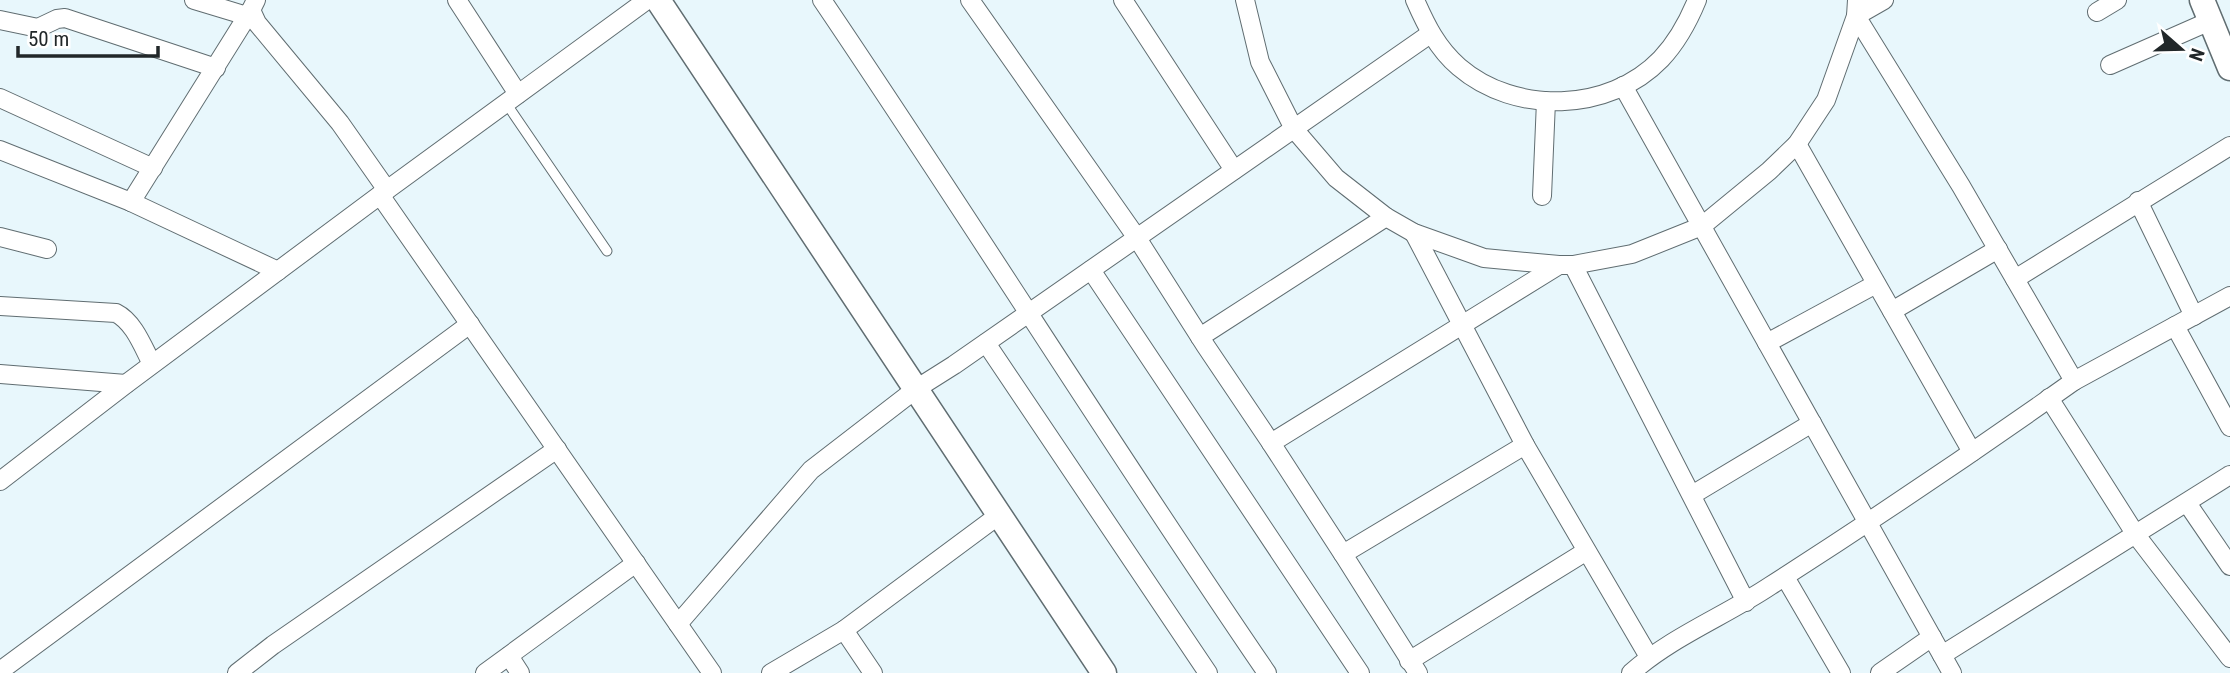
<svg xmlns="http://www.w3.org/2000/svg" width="2230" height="673" viewBox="0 0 2230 673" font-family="'Roboto Condensed',sans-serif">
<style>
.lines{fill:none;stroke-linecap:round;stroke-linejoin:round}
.lane-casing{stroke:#606d71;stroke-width:11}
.street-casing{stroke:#606d71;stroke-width:20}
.secondary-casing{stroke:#606d71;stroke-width:27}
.lane{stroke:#fff;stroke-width:9}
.street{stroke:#fff;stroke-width:18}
.secondary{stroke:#fff;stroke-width:24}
</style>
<rect width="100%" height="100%" fill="#e8f7fc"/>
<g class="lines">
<defs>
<path id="lane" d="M506,103L607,251"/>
<g id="street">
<path d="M194,0L247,16"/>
<path d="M256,0L251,10L257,23L340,123L387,190"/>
<path d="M457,0L518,94"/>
<path d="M822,0C973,223 1115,451 1267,673"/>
<path d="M970,0L1137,238L1205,345L1271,443"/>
<path d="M1123,0L1234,170"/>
<path d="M1245,0L1260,62L1294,129L1336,178L1386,217L1414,233L1484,258L1559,265H1573L1632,254L1702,226L1769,171L1797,144L1826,100L1856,16L1857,0"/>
<path d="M1415,0C1426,25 1437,48 1459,67C1515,115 1609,113 1661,59C1677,42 1688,22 1697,0"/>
<path d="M1884,0L1856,16L1961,186L2074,381L2230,296"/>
<path d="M2097,12L2117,0"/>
<path d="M0,20L38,28L57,19L65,18L216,68"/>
<path d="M2110,65L2210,21"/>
<path d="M1623,86L1952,673"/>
<path d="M0,98L153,168"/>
<path d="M1797,144L1972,452"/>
<path d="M0,150L131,202L278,271"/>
<path d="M380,195L647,0"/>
<path d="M1542,196L1546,101"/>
<path d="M2138,201L2194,316"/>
<path d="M131,202L251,10"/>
<path d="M1414,233L1525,445L1649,657"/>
<path d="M0,237L47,249"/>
<path d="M1573,265L1746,602"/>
<path d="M1091,270L1360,673"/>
<path d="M2015,279L2230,146"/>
<path d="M0,306L116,313C134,322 143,347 152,364"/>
<path d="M1892,311L1998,249"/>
<path d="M2175,326L2230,427"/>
<path d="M1200,337L1386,217"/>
<path d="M986,343L1208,673"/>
<path d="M1767,343L1876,284"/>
<path d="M0,374L126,384"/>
<path d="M2049,398L2136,535L2230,658"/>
<path d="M0,481L126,384L380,195L712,673"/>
<path d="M1692,495L1812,423"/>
<path d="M2187,503L2230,566"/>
<path d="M1343,554L1271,443L1559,265"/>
<path d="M1785,577L1841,673"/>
<path d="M678,624L811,470L916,389L954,365L1430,34"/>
<path d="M844,630L873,673"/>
<path d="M1942,655L2230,475"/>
<path d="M509,656L520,673"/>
<path d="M1409,661L1585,552"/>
<path d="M0,671L470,324"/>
<path d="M237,673L273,645L557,449"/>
<path d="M485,673L636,563"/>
<path d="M771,673L844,630L999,515"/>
<path d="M1418,673L1343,554L1525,445"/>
<path d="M1631,673C1671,637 1725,616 1770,586C1873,520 1974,452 2074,381"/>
<path d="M1880,673L1932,637"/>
</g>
<g id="secondary">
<path d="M658,0L1104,673"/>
<path d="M2202,0L2230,68"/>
</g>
</defs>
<!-- lane casing -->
<use href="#lane" class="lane-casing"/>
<!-- street casing -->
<use href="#street" class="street-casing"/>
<!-- secondary casing -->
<use href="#secondary" class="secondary-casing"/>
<!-- lane -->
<use href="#lane" class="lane"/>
<!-- street -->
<use href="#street" class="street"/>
<!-- secondary -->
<use href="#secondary" class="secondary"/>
</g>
<!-- north arrow -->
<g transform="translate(2181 49) rotate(110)" stroke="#ffffff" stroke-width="5" paint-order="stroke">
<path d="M0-5L12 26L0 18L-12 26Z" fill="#212729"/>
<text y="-10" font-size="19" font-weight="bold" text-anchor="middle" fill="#212729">N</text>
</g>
<!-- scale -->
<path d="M18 46v10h140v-10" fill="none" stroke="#212729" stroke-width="3.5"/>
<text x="28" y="46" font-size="21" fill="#212729" stroke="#ffffff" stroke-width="5" paint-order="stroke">50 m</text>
</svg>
